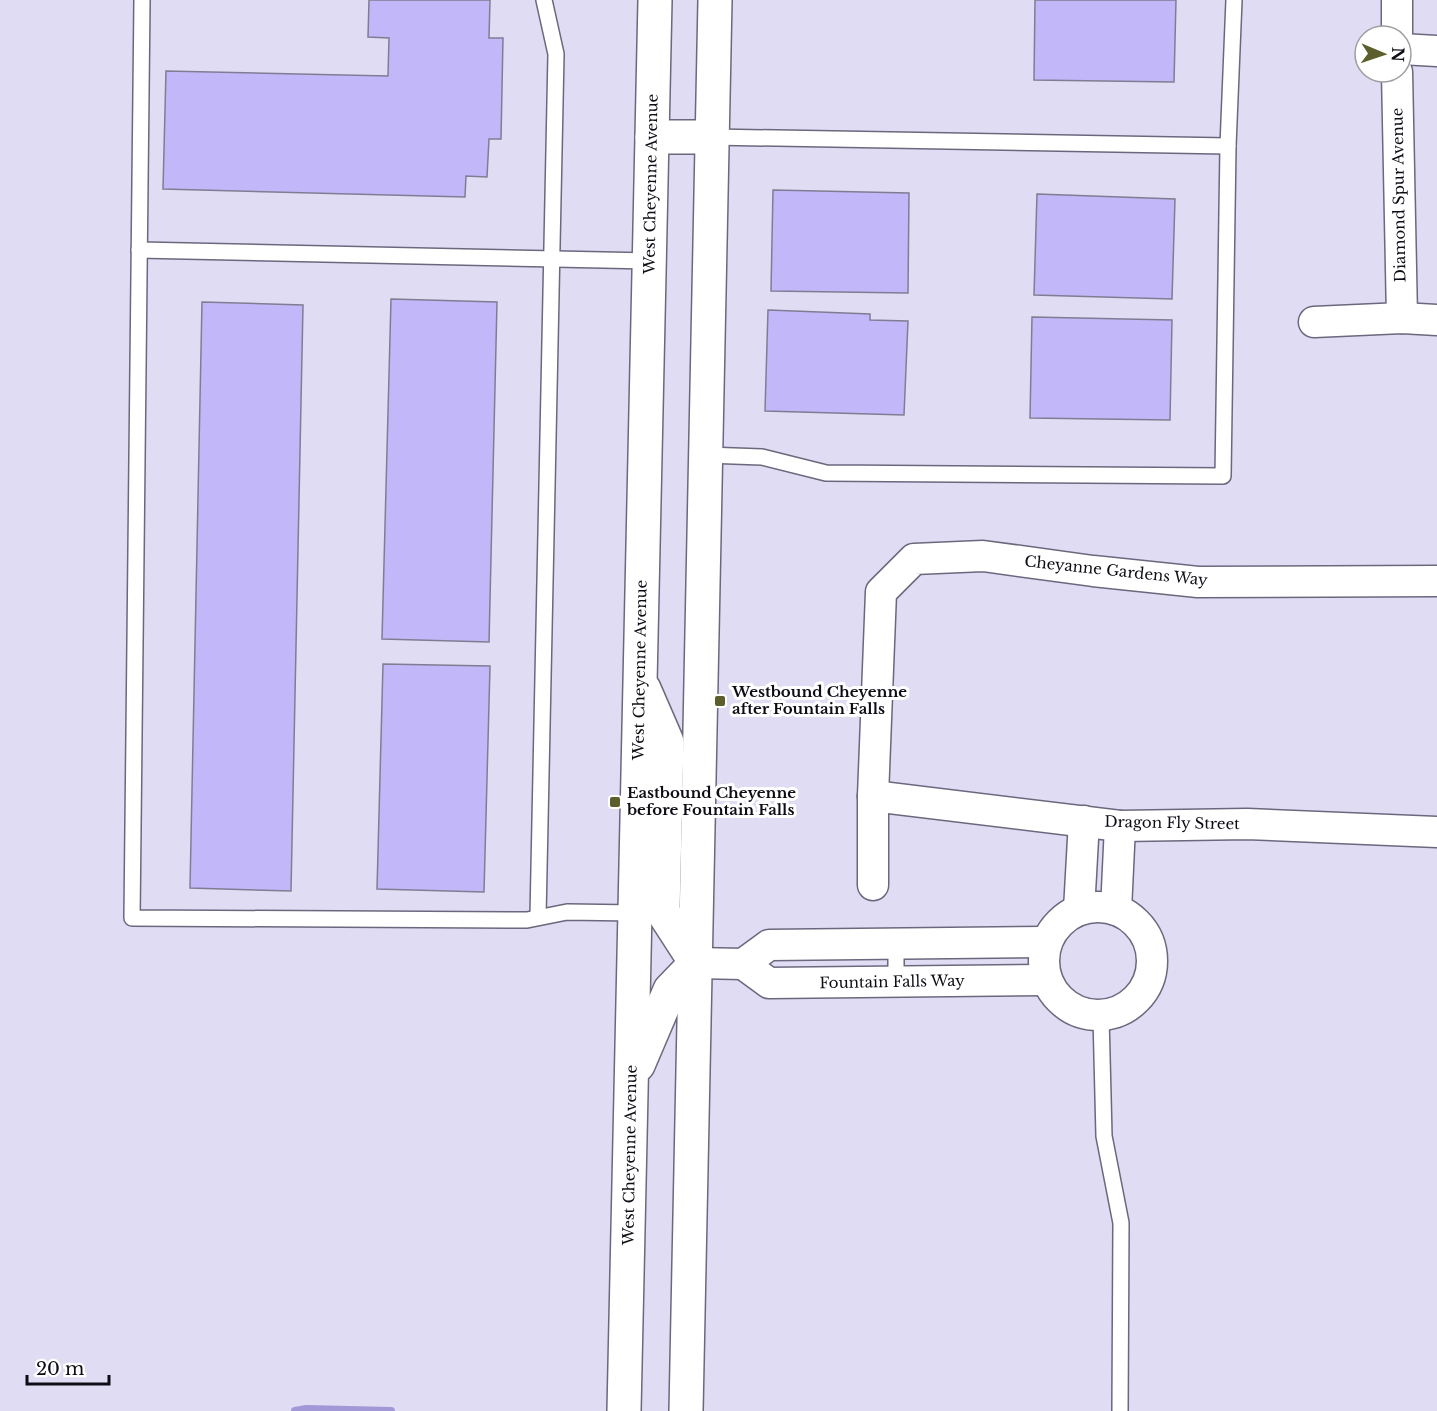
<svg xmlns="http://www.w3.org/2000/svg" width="1437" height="1411" viewBox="0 0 1437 1411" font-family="'Libre Baskerville',serif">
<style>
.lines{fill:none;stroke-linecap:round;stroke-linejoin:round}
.stream{stroke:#a298d7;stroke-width:8}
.building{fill:#c2b8f9;stroke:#807d93;stroke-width:1.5}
.lane-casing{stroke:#6b687d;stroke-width:18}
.street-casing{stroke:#6b687d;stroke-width:33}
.primary-casing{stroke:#6b687d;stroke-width:36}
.lane{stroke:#fff;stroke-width:15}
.street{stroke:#fff;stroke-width:30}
.primary{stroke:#fff;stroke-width:33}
.poi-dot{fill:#5c5e2c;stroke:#fff;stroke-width:2}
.labels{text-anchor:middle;stroke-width:6;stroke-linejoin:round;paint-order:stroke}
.street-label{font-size:15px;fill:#0e0d15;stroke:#fff}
.poi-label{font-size:15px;font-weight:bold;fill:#0e0d15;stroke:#fff;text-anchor:start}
</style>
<rect width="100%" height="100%" fill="#dfdcf4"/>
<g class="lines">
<!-- stream -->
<path class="stream" d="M295,1411L306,1409L391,1411"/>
</g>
<!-- building -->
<g class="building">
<path d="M369,0H490L489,38H503L501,139H489L487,177L466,176L465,197L163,189L166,71L388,76L389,38L368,37Z"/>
<path d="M1035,0H1176L1174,82L1034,80Z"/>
<path d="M773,190L909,193L908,293L771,291Z"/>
<path d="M1037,194L1175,199L1172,299L1034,295Z"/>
<path d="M391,299L497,302L489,642L382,639Z"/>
<path d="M202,302L303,305L291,891L190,888Z"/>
<path d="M768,310L870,314V320L908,321L904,415L765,411Z"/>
<path d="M1032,317L1172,320L1170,420L1030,418Z"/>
<path d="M383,664L490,666L484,892L377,889Z"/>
</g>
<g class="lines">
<defs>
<g id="lane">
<path d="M142,0L132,918L527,920L567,912L635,913"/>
<path d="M712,137L1228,146"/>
<path d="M139,250L650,261"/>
<path d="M706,455L762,457L826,473L1223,476L1228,146L1234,0"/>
<path d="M538,917L556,54L544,0"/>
<path d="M896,982V944"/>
<path d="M1101,1016L1104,1136L1121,1223L1120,1411"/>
</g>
<g id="street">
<path d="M1397,36V0"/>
<path d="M1401,49L1437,51"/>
<path d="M1397,72L1402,318"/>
<path d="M1314,322L1402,318L1437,320"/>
<path d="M873,796L1120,826L1247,824L1437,832"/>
<path d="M873,885V796L881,592L914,559L983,556L1093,571L1198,582L1437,581"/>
<circle cx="1098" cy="961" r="54"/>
<path d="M1079,910L1084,821"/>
<path d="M1116,910L1120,826"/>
<path d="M696,963L743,964L769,945L1047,942"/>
<path d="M743,964L769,983L1047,980"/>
</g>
<g id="primary">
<path d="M652,137H712"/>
<path d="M644,689L667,742L663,912L696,963"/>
<path d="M638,1065L670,990L696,963"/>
<path d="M624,1411L655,0"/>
<path d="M686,1411L715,0"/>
</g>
</defs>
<!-- lane casing -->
<use href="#lane" class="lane-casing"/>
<!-- street casing -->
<use href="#street" class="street-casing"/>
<!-- primary casing -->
<use href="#primary" class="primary-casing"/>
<!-- lane -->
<use href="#lane" class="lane"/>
<!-- street -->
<use href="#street" class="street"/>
<!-- primary -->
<use href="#primary" class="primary"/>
</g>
<!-- markers -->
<g class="poi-dot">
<rect x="714" y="695" width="12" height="12" rx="3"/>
<rect x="609" y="796" width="12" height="12" rx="3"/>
</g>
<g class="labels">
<!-- street labels -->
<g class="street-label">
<text transform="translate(651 184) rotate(-89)" y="5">West Cheyenne Avenue</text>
<text transform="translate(1399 195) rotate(-91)" y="5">Diamond Spur Avenue</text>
<text transform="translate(1116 571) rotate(6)" y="5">Cheyanne Gardens Way</text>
<text transform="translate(640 670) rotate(-89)" y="5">West Cheyenne Avenue</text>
<text transform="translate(1172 823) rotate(1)" y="5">Dragon Fly Street</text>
<text transform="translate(892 982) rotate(-1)" y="5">Fountain Falls Way</text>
<text transform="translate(630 1155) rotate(-89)" y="5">West Cheyenne Avenue</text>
</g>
<!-- poi labels -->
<g class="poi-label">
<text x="732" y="697">Westbound Cheyenne<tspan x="732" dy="17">after Fountain Falls</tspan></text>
<text x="627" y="798">Eastbound Cheyenne<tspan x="627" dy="17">before Fountain Falls</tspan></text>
</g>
</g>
<!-- north arrow -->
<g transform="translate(1383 54) rotate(92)"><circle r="28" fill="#ffffff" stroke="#9f9ea1" stroke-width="1.5"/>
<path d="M0-4.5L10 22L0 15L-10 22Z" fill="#5c5e2c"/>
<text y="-9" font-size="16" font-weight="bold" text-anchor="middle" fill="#0e0d15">N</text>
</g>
<!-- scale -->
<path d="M27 1375v9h82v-9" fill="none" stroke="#0e0d15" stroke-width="3"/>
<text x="36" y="1375" font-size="18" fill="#0e0d15" stroke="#ffffff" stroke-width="4.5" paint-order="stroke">20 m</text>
</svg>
